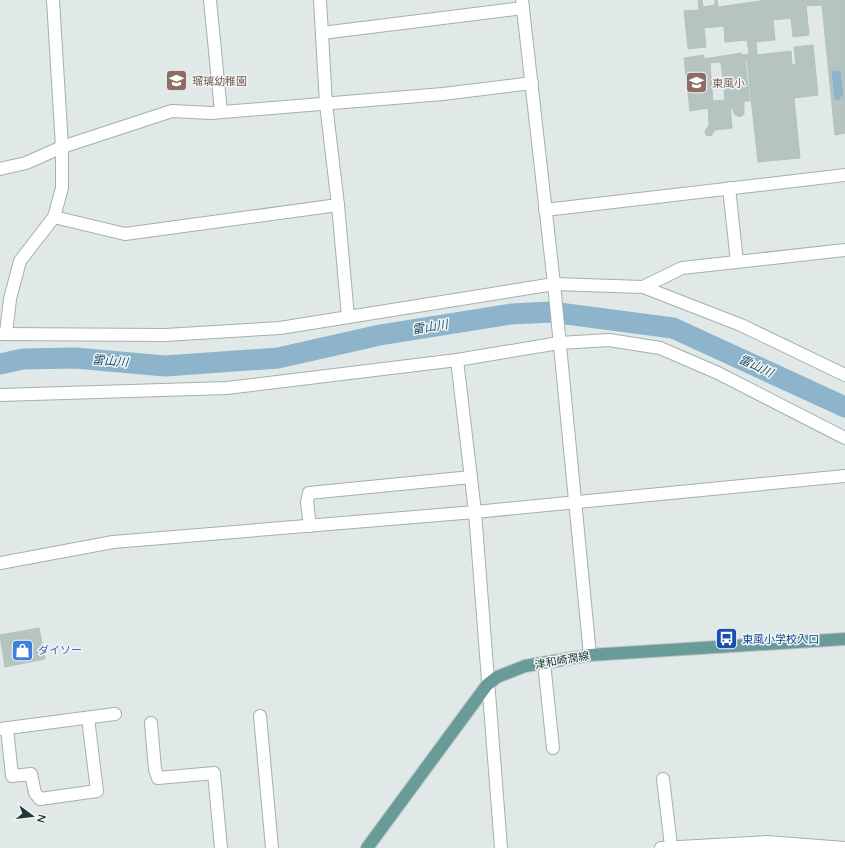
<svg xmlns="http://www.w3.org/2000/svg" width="845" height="848" viewBox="0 0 845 848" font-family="Quicksand,'Noto Sans JP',sans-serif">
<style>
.water{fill:#8db4ca}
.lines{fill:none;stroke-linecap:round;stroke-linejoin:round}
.river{stroke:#8db4ca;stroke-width:21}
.building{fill:#b6c4c1;stroke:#b3c2bf;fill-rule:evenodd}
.minor-casing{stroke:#a3b0af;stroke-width:14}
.major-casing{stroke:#bdc3c3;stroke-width:14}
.minor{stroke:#fff;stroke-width:12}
.major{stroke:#699b98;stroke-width:12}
.labels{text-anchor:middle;stroke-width:3;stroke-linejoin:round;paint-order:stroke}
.education-label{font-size:11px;fill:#785e54;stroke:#f0f6f5;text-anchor:start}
.transit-label{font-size:11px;fill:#164399;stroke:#f0f6f5;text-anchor:start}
.shop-label{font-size:11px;fill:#366cbe;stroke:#f0f6f5;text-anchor:start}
.street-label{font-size:11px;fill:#223837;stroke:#f0f6f5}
.water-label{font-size:12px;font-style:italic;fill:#22526e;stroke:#f0f6f5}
</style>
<rect width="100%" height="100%" fill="#e0e9e7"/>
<!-- water -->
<path class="water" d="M841,70L844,97H841V100H834L831,71Z"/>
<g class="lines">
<!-- river -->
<path class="river" d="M0,364L23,359L75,358L165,366L278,358L380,335L511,314L551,312L673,328L845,407"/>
</g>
<!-- building -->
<g class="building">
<path d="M698,0H702L703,7L715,5V0H717L718,7L767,0H845V133L835,135L822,5L806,6L809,35L793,37L791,18L773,20L775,40L756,42L757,55L791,51L792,65L796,64L794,47L813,45L818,95L794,98L800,158L758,162L747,61H745L750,101H744V114L741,117L735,115L730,104L732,128L715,130L711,136L706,135L705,131L709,125L708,108L690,111L684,58L704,55V59L741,53V55L749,54L747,40L725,42L724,26L704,28L706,47L688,49L684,11L699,10ZM721,62L725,100L713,101L710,63ZM841,70L844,97H840L841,100H834L831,71Z"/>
<path d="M39,628L45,659L5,667L0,635Z"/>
</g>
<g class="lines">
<defs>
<g id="minor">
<path d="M210,0L221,112"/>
<path d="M522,0L554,284L590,655"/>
<path d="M322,33L523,8"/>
<path d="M0,169L26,163L62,147L172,111L211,113L443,94L532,83"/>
<path d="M729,188L737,262"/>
<path d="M338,205L348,317"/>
<path d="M545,210L845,175"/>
<path d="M54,217L125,234L338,205L326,104L320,0"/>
<path d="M643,287L741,325L845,375"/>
<path d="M6,333L10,299L20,261L54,217L62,188V147L53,0"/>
<path d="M0,334L165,335L280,328L554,284L643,287L682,268L845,250"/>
<path d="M457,360L475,512L501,848"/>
<path d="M0,395L227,388L457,360L559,343L609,340L660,348L718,373L845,438"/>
<path d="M310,526L307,502L309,493L471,477"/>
<path d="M0,563L113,542L475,512L845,476"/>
<path d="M544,663L553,748"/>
<path d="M260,716L272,848"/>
<path d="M151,723L155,769L158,778L214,773L221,848"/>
<path d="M7,728L12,776L31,774L35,793L40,799L97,791L88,718"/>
<path d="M0,729L115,714"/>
<path d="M663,779L671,846"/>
<path d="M661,848L767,842L845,848"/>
</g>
<path id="major" d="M367,848L487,685L497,677L525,666L590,655L845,639"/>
</defs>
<!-- minor casing -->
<use href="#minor" class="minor-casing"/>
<!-- major casing -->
<use href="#major" class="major-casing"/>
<!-- minor -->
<use href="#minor" class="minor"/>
<!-- major -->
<use href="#major" class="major"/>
</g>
<!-- icons -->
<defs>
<symbol id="school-square" viewBox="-11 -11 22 22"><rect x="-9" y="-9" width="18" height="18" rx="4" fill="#8d6e63" stroke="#f0f6f5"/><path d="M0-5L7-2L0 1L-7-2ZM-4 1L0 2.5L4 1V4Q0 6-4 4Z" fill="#fff"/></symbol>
<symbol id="bus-square" viewBox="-11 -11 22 22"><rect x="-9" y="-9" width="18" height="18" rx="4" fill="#1a4fb4" stroke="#f0f6f5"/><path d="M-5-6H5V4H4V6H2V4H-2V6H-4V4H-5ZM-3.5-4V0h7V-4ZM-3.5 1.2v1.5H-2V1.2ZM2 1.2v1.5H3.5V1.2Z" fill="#fff"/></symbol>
<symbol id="shop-square" viewBox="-11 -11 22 22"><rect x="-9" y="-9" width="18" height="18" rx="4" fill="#3f7fe0" stroke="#f0f6f5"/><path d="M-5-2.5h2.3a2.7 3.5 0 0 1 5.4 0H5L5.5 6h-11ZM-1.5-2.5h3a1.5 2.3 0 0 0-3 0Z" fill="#fff"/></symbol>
</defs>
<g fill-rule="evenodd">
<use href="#school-square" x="164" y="68" width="25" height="25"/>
<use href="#school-square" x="684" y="70" width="25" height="25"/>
<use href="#bus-square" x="714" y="626" width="25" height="25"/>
<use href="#shop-square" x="10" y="638" width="25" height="25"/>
</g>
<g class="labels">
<!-- education labels -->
<g class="education-label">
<text x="192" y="85">瑠璃幼稚園</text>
<text x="712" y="87">東風小</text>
</g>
<!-- transit labels -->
<g class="transit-label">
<text x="742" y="643">東風小学校入口</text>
</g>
<!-- shop labels -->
<g class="shop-label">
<text x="38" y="654">ダイソー</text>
</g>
<!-- street labels -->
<g class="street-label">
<text transform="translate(562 660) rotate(-10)" y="4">津和崎潤線</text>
</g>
<!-- water labels -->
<g class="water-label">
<text transform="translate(430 327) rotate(-9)" y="4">雷山川</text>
<text transform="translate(110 361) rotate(5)" y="4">雷山川</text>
<text transform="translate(756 366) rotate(25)" y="4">雷山川</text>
</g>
</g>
<!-- north arrow -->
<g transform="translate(32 816) rotate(105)" stroke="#f0f6f5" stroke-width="3" paint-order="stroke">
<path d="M0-3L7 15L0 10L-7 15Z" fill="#223837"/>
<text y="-6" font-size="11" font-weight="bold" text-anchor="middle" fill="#223837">N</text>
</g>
</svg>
